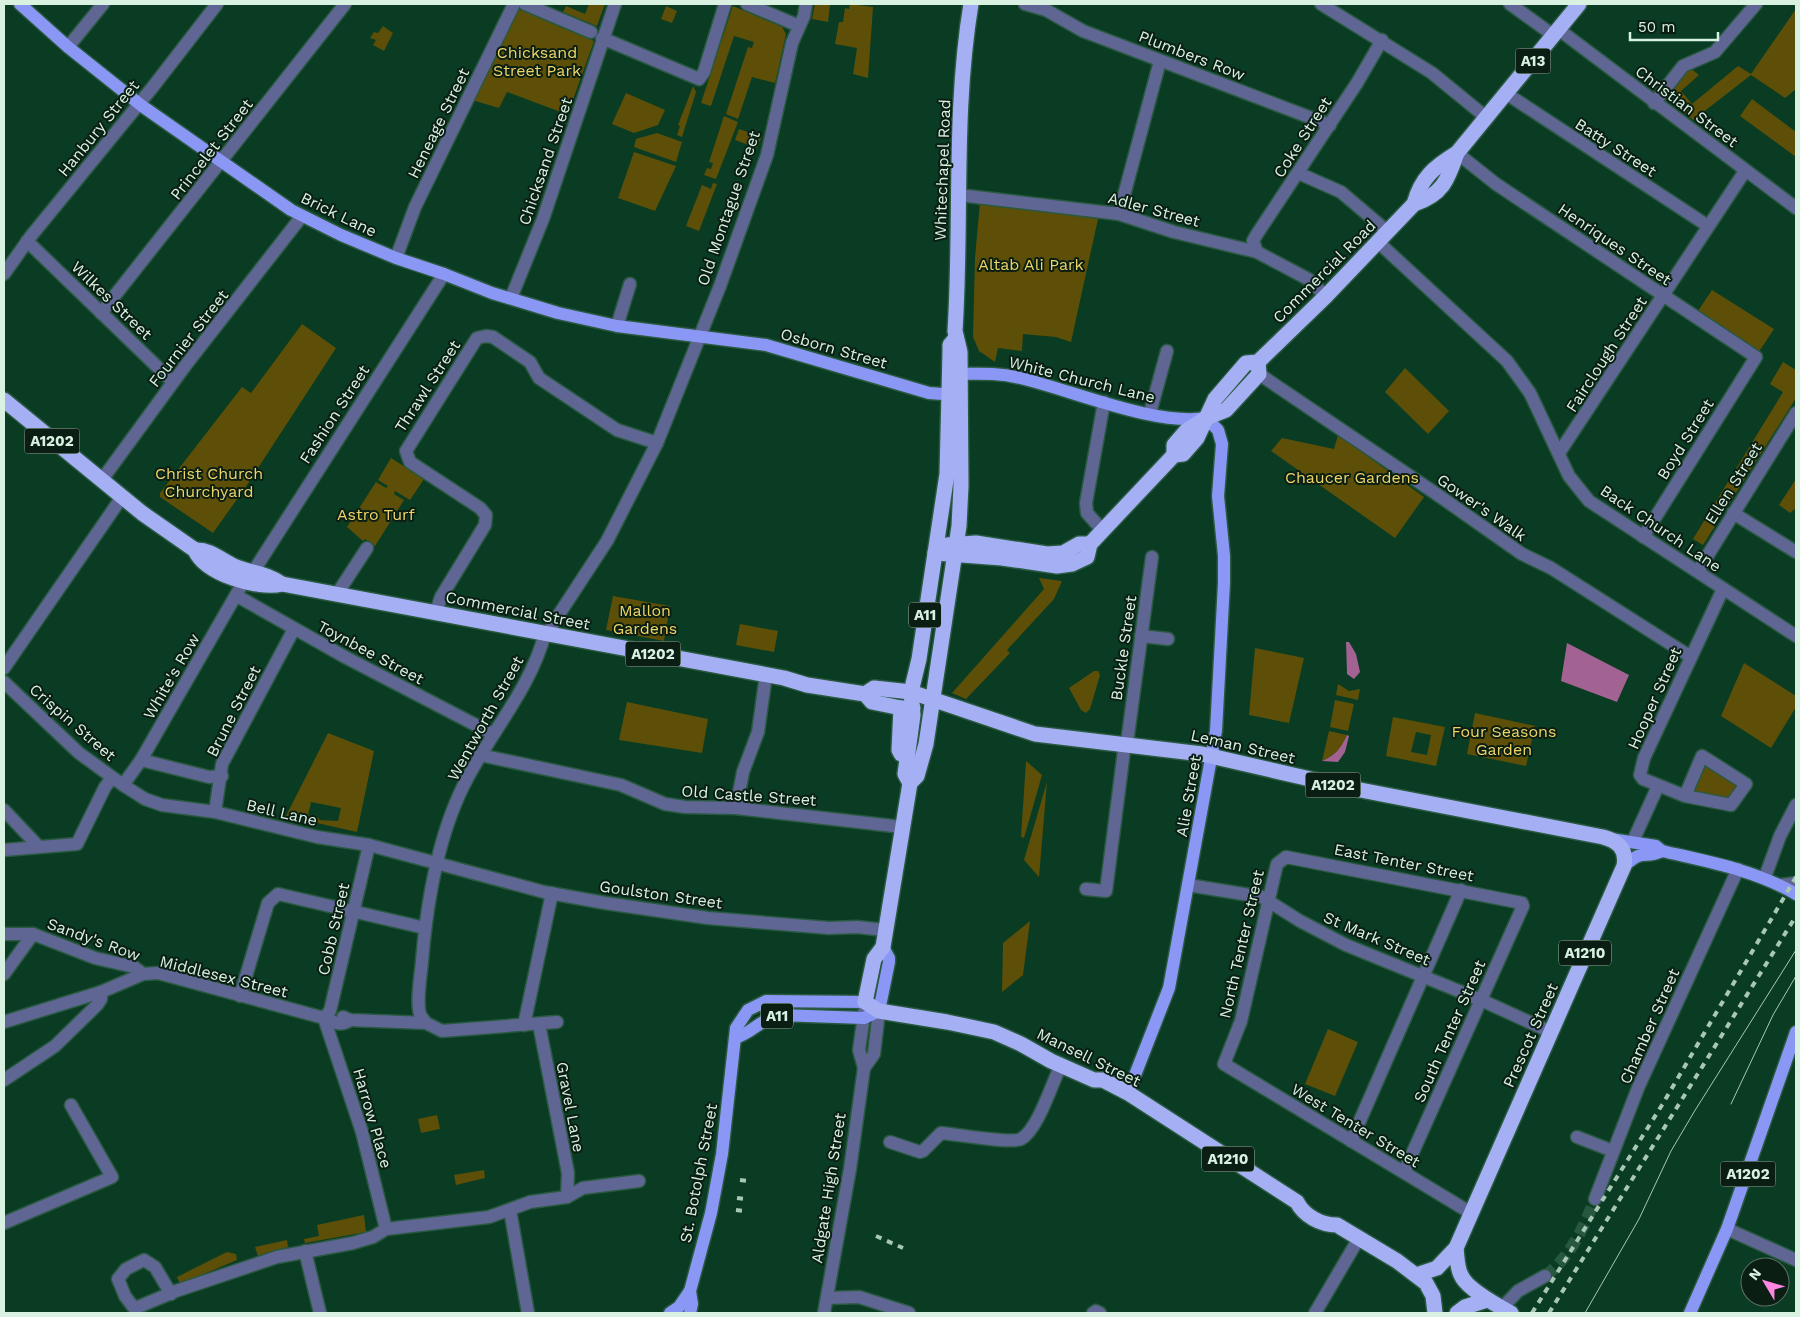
<svg xmlns="http://www.w3.org/2000/svg" width="1800" height="1317" viewBox="0 0 1800 1317" font-family="'Work Sans',sans-serif">
<style>
.green{fill:#5d4f07;fill-rule:evenodd}
.water{fill:#a26392}
.lines{fill:none;stroke-linecap:round;stroke-linejoin:round}
.minor-tunnel{stroke:#285740;stroke-width:12;stroke-dasharray:12 6;stroke-linecap:butt}
.minor-casing{stroke:#2a5941;stroke-width:15}
.major-casing{stroke:#2a5941;stroke-width:15}
.highway-casing{stroke:#2a5941;stroke-width:18}
.minor{stroke:#5f6694;stroke-width:12}
.major{stroke:#8b97f5;stroke-width:12}
.highway{stroke:#a5b0f4;stroke-width:15}
.tram{stroke:#a8c7b5;stroke-width:1}
.rail{stroke:#a8c7b5;stroke-width:4;stroke-dasharray:6 6;stroke-linecap:butt}
.labels{text-anchor:middle;stroke-width:4;stroke-linejoin:round;paint-order:stroke}
.shield{fill:#0b1e13;stroke:#9ab2a3;stroke-width:1}
.shield-label{font-size:15px;font-weight:bold;fill:#d8f1e1}
.park-label{font-size:16px;fill:#eed568;stroke:#0b1e13}
.street-label{font-size:16px;fill:#d8f1e1;stroke:#0b1e13}
</style>
<rect width="100%" height="100%" fill="#093c23"/>
<!-- green -->
<g class="green">
<path d="M589,4H605L597,26L563,12L566,6L585,14Z"/>
<path d="M815,4H830L828,22L812,19Z"/>
<path d="M850,4L873,7L868,78L853,74L857,48L835,44L839,22H843L845,8L849,9Z"/>
<path d="M666,6L677,11L672,23L661,19Z"/>
<path d="M733,6L782,27L786,34L775,83L752,77L738,119L726,114L748,47L752,48L754,42L734,36L711,106L701,103Z"/>
<path d="M516,8L594,41L569,111H558L507,92L499,108L472,100Z"/>
<path d="M1796,9V89L1785,98L1751,75L1693,120L1666,99L1689,67L1699,75L1681,91L1692,104L1738,66L1751,74Z"/>
<path d="M383,26L393,33L384,51L373,45L376,40L370,38L374,32L378,33Z"/>
<path d="M693,86L696,92L682,137L677,135L680,126L678,125Z"/>
<path d="M626,93L665,110L658,125L634,133L612,124Z"/>
<path d="M1752,99L1796,132V157L1740,116Z"/>
<path d="M724,116L738,122L716,179L704,175L707,168L711,169L713,163L709,162Z"/>
<path d="M739,129L759,136L761,138L757,148L735,140Z"/>
<path d="M657,133L682,142L676,162L634,147L636,139Z"/>
<path d="M634,152L676,166L655,211L618,198Z"/>
<path d="M713,183L717,184L699,231L686,226L702,185L711,189Z"/>
<path d="M980,202L1098,219L1071,342L1056,337L1023,334L1022,351L998,348L995,362L979,351L973,337L975,258Z"/>
<path d="M1712,290L1774,329L1758,353L1696,314Z"/>
<path d="M302,324L336,348L245,488L213,533L160,497V493L242,387L251,393Z"/>
<path d="M1783,362L1796,370V398L1703,545L1693,539L1783,392L1770,384Z"/>
<path d="M1405,368L1449,411L1428,434L1385,392Z"/>
<path d="M1338,435L1424,497L1395,538L1271,451L1282,438L1334,449Z"/>
<path d="M391,458L424,479L410,500L395,491L394,494L404,500L375,546L365,539L363,541L347,527L376,482L386,488L388,486L378,480Z"/>
<path d="M1796,479V508L1790,513L1779,505Z"/>
<path d="M1039,578L1062,581L1054,599L1007,650L1010,653L966,699L952,693L1044,589Z"/>
<path d="M613,596L670,606L664,641L606,630Z"/>
<path d="M740,624L778,631L774,652L736,645Z"/>
<path d="M1255,648L1304,658L1289,723L1249,715Z"/>
<path d="M1744,663L1796,696V707L1771,748L1721,716Z"/>
<path d="M1094,671H1098L1100,675L1090,709L1086,713L1081,710L1069,688Z"/>
<path d="M1338,684L1349,691L1360,689L1358,700L1336,695Z"/>
<path d="M1335,700L1354,704L1348,731L1330,727Z"/>
<path d="M627,702L708,719L702,753L619,740Z"/>
<path d="M1475,713L1535,726L1526,766L1467,754Z"/>
<path d="M1393,717L1445,727L1436,766L1386,756ZM1416,732L1431,735L1427,755L1411,752Z"/>
<path d="M1329,731L1347,735C1341,748 1336,755 1322,761Z"/>
<path d="M328,733L374,751L357,832L286,816ZM311,802L341,808L338,821L319,820V818L308,815Z"/>
<path d="M1026,761L1042,775L1024,838L1021,837Z"/>
<path d="M1703,761L1741,785L1730,802L1689,792Z"/>
<path d="M1047,782L1039,877L1024,860Z"/>
<path d="M1030,921L1023,975L1002,992L1003,943Z"/>
<path d="M1328,1029L1358,1042L1335,1096L1305,1084Z"/>
<path d="M437,1115L440,1129L421,1133L418,1119Z"/>
<path d="M484,1170L485,1178L456,1185L454,1175Z"/>
<path d="M364,1215L366,1232L305,1243L304,1239L319,1236L317,1225Z"/>
<path d="M287,1240L288,1247L258,1256L255,1247Z"/>
<path d="M227,1252L236,1254L237,1260L180,1284L177,1277Z"/>
</g>
<!-- water -->
<g class="water">
<path d="M1349,642L1356,654L1360,672L1354,679L1347,674L1346,642Z"/>
<path d="M1567,643L1629,675L1617,702L1561,681Z"/>
<path d="M1347,735L1349,736L1345,752L1338,762L1322,761C1336,755 1341,748 1347,735Z"/>
</g>
<g class="lines">
<!-- minor-tunnel -->
<path class="minor-tunnel" d="M1545,1276C1570,1258 1584,1227 1595,1199"/>
<defs>
<g id="minor">
<path d="M525,4L591,32"/>
<path d="M747,4L799,26"/>
<path d="M1025,4L1046,10L1083,31L1330,125"/>
<path d="M1321,4L1432,73L1487,118"/>
<path d="M1510,4L1553,35"/>
<path d="M1558,29L1796,208"/>
<path d="M602,38L699,79L704,72L725,4"/>
<path d="M68,47L103,4"/>
<path d="M1507,94L1708,226"/>
<path d="M1654,103L1683,66L1715,52L1756,4"/>
<path d="M1457,153L1496,184L1756,357L1643,537"/>
<path d="M1298,173L1341,192L1388,232"/>
<path d="M959,195L1119,214L1174,232L1257,252L1308,279L1326,296"/>
<path d="M1119,214L1160,61"/>
<path d="M27,241L173,382"/>
<path d="M1378,242L1507,361L1530,393L1569,476L1589,501L1796,636"/>
<path d="M1257,252L1253,241L1257,234L1357,83L1382,40"/>
<path d="M396,258L415,207L514,4"/>
<path d="M4,274L31,236L152,88L217,4"/>
<path d="M511,298L543,219L615,4"/>
<path d="M101,313L345,4"/>
<path d="M617,326L630,284"/>
<path d="M1259,374L1435,493L1522,554L1551,568L1691,657"/>
<path d="M1150,413L1167,351"/>
<path d="M1559,453L1745,171"/>
<path d="M101,481L185,366L302,216"/>
<path d="M1733,513L1796,552"/>
<path d="M1103,531L1087,513L1086,503L1104,402"/>
<path d="M1698,571L1796,413"/>
<path d="M253,572L444,274"/>
<path d="M337,594L367,548"/>
<path d="M237,596L345,657L493,734"/>
<path d="M436,612L441,597L485,525L486,515L480,508L410,462L406,451L477,338L486,336L493,337L530,362L539,378L617,430L657,443"/>
<path d="M550,634L552,625L607,541L657,443L720,286L767,155L792,43L804,16L806,4"/>
<path d="M1141,636L1168,639"/>
<path d="M4,668L122,497"/>
<path d="M4,682L79,753L123,785L145,799L162,805L215,812L317,837L369,845L544,892L605,903L708,918L829,928L857,927L885,930"/>
<path d="M1127,743L1152,557"/>
<path d="M480,755L621,785L665,804L685,807L736,808L902,827"/>
<path d="M141,760L209,777L222,776"/>
<path d="M123,785L141,760L240,588"/>
<path d="M1685,796L1731,805L1746,784L1702,756L1685,796L1643,779L1640,775L1644,758L1723,589"/>
<path d="M736,808L743,772L758,732L766,675"/>
<path d="M4,810L39,847"/>
<path d="M215,812L222,764L294,629"/>
<path d="M1633,841L1658,786"/>
<path d="M4,850L77,844L105,787L112,778"/>
<path d="M1765,877L1780,836L1796,805"/>
<path d="M1188,885L1262,897L1300,921L1346,945L1481,1000L1551,1032"/>
<path d="M1781,885L1796,883"/>
<path d="M1086,889L1106,891L1125,743"/>
<path d="M4,934H33L95,958L134,967L143,974"/>
<path d="M4,974L33,934"/>
<path d="M240,996L268,903L278,894L425,928"/>
<path d="M343,1017L350,1020L426,1023L442,1031L557,1022"/>
<path d="M324,1018L362,1132L386,1229"/>
<path d="M324,1018L330,1011L369,845"/>
<path d="M4,1022L101,992L143,974L158,973L324,1018C333,1022 341,1027 350,1020"/>
<path d="M426,1023C425,1021 421,1017 420,1014C416,1001 421,974 422,961C427,901 439,830 468,777C493,730 532,685 545,633"/>
<path d="M539,1024L568,1173L567,1197"/>
<path d="M524,1025L552,893"/>
<path d="M864,1068L874,1054L879,1011"/>
<path d="M4,1080L55,1046L97,1005L101,999V992"/>
<path d="M1577,1137L1613,1151"/>
<path d="M1351,1141L1461,890"/>
<path d="M890,1142L920,1152L923,1151L941,1133C955,1134 1012,1144 1021,1139C1038,1130 1052,1083 1061,1065"/>
<path d="M1404,1172L1523,906L1522,903L1286,857L1277,864L1241,1021L1224,1064L1471,1213"/>
<path d="M1595,1199L1638,1088L1738,869"/>
<path d="M510,1210L528,1313"/>
<path d="M4,1223L112,1177L71,1105"/>
<path d="M1727,1229L1796,1260"/>
<path d="M305,1251L320,1313"/>
<path d="M171,1294L155,1267L144,1260L126,1269L118,1279L125,1296L134,1308L138,1307L176,1291L277,1257L353,1243L373,1237L386,1229L489,1217L530,1202L567,1197L583,1188L639,1181"/>
<path d="M827,1298L859,1297L909,1313"/>
<path d="M1502,1308L1518,1291L1545,1276"/>
<path d="M824,1313L850,1169L864,1068L859,1050L865,1008"/>
<path d="M1093,1313L1096,1311L1100,1313"/>
<path d="M1315,1313L1359,1238"/>
</g>
<g id="major">
<path d="M20,4L68,47L142,106L291,210L341,235L396,258L444,274L492,293L558,313L617,326L766,345L929,393L957,395"/>
<path d="M952,374C975,374 997,372 1020,378C1072,390 1154,426 1206,418L1218,430L1222,444L1218,496L1224,556V583L1216,731L1169,988L1128,1093"/>
<path d="M1611,839L1656,846L1662,851C1709,862 1755,870 1796,894"/>
<path d="M1624,866C1645,847 1643,860 1662,851"/>
<path d="M735,1038C752,1033 761,1019 779,1015L864,1018L879,1011L889,962V958L883,947"/>
<path d="M670,1313L679,1307L690,1291"/>
<path d="M690,1313L692,1304L690,1291L711,1213L722,1154L736,1028L748,1010L766,1001L865,1002"/>
<path d="M1690,1313L1727,1229L1796,1032"/>
</g>
<g id="highway">
<path d="M971,4C953,112 962,222 955,331L960,352L961,486L959,526L926,744L917,776L910,783L883,947L874,959L865,1002L879,1011L947,1022L994,1032L1021,1044L1051,1061L1094,1080H1103L1128,1093L1297,1202C1304,1216 1321,1225 1337,1225L1397,1261L1426,1283L1433,1296L1435,1313"/>
<path d="M1414,204C1421,178 1434,167 1457,153L1579,4"/>
<path d="M4,400L142,513L195,550C205,574 258,590 282,584"/>
<path d="M1174,455V445L1187,430L1206,418L1226,410L1259,374L1258,362"/>
<path d="M947,545L976,543L1047,554L1063,553L1079,544H1090"/>
<path d="M195,550C210,549 221,560 234,566C250,573 267,573 282,584L784,678L807,685L865,694L872,702L901,708H913"/>
<path d="M935,553L1002,558L1057,566L1072,564L1087,557L1090,544L1174,455L1183,454L1197,438L1215,399L1246,363L1258,362L1326,296L1414,204C1442,195 1448,180 1457,153"/>
<path d="M865,694L874,688L911,692L1035,734L1202,754L1345,787L1603,837C1618,841 1627,849 1624,866L1456,1248L1437,1268L1416,1275"/>
<path d="M901,708L899,750L901,754"/>
<path d="M910,783L905,774L913,715L911,692L919,659L947,474L950,352V345L956,338"/>
<path d="M1456,1248C1457,1256 1457,1268 1461,1275C1466,1288 1498,1306 1511,1313"/>
<path d="M1457,1313L1465,1307L1487,1300"/>
</g>
</defs>
<!-- minor casing -->
<use href="#minor" class="minor-casing"/>
<!-- major casing -->
<use href="#major" class="major-casing"/>
<!-- highway casing -->
<use href="#highway" class="highway-casing"/>
<!-- minor -->
<use href="#minor" class="minor"/>
<!-- major -->
<use href="#major" class="major"/>
<!-- highway -->
<use href="#highway" class="highway"/>
<!-- tram -->
<g class="tram">
<path d="M1731,1104L1773,1015L1796,976"/>
<path d="M1585,1313L1639,1219L1671,1151L1694,1112L1796,950"/>
</g>
<!-- rail -->
<g class="rail">
<path d="M740,1180L749,1181"/>
<path d="M737,1198L746,1199"/>
<path d="M736,1210L745,1211"/>
<path d="M876,1236L903,1248"/>
<path d="M1532,1313L1662,1105L1796,877"/>
<path d="M1549,1313L1796,916"/>
</g>
</g>
<g class="labels">
<!-- shield labels -->
<g class="shield">
<rect x="1515.5" y="48.5" width="35" height="25" rx="4"/>
<rect x="24.5" y="428.5" width="55" height="25" rx="4"/>
<rect x="909" y="602.5" width="32" height="25" rx="4"/>
<rect x="625.5" y="641.5" width="55" height="25" rx="4"/>
<rect x="1305.5" y="772.5" width="55" height="25" rx="4"/>
<rect x="1559" y="940.5" width="52" height="25" rx="4"/>
<rect x="761" y="1003.5" width="32" height="25" rx="4"/>
<rect x="1202" y="1146.5" width="52" height="25" rx="4"/>
<rect x="1720.5" y="1161.5" width="55" height="25" rx="4"/>
</g>
<g class="shield-label">
<text x="1533" y="66">A13</text>
<text x="52" y="446">A1202</text>
<text x="925" y="620">A11</text>
<text x="653" y="659">A1202</text>
<text x="1333" y="790">A1202</text>
<text x="1585" y="958">A1210</text>
<text x="777" y="1021">A11</text>
<text x="1228" y="1164">A1210</text>
<text x="1748" y="1179">A1202</text>
</g>
<!-- park labels -->
<g class="park-label">
<text x="537" y="58">Chicksand<tspan x="537" dy="18">Street Park</tspan></text>
<text x="1031" y="270">Altab Ali Park</text>
<text x="209" y="479">Christ Church<tspan x="209" dy="18">Churchyard</tspan></text>
<text x="1352" y="483">Chaucer Gardens</text>
<text x="376" y="520">Astro Turf</text>
<text x="645" y="616">Mallon<tspan x="645" dy="18">Gardens</tspan></text>
<text x="1504" y="737">Four Seasons<tspan x="1504" dy="18">Garden</tspan></text>
</g>
<!-- street labels -->
<g class="street-label">
<text transform="translate(1192 55) rotate(21)" y="6">Plumbers Row</text>
<text transform="translate(1687 106) rotate(37)" y="6">Christian Street</text>
<text transform="translate(438 123) rotate(-64)" y="6">Heneage Street</text>
<text transform="translate(98 128) rotate(-51)" y="6">Hanbury Street</text>
<text transform="translate(1302 137) rotate(-57)" y="6">Coke Street</text>
<text transform="translate(1616 147) rotate(33)" y="6">Batty Street</text>
<text transform="translate(211 149) rotate(-52)" y="6">Princelet Street</text>
<text transform="translate(545 161) rotate(-71)" y="6">Chicksand Street</text>
<text transform="translate(942 170) rotate(-88)" y="6">Whitechapel Road</text>
<text transform="translate(728 208) rotate(-71)" y="6">Old Montague Street</text>
<text transform="translate(1154 209) rotate(15)" y="6">Adler Street</text>
<text transform="translate(339 214) rotate(26)" y="6">Brick Lane</text>
<text transform="translate(1615 244) rotate(34)" y="6">Henriques Street</text>
<text transform="translate(1324 271) rotate(-45)" y="6">Commercial Road</text>
<text transform="translate(112 300) rotate(44)" y="6">Wilkes Street</text>
<text transform="translate(188 338) rotate(-52)" y="6">Fournier Street</text>
<text transform="translate(834 348) rotate(16)" y="6">Osborn Street</text>
<text transform="translate(1606 354) rotate(-57)" y="6">Fairclough Street</text>
<text transform="translate(1082 379) rotate(14)" y="6">White Church Lane</text>
<text transform="translate(427 386) rotate(-57)" y="6">Thrawl Street</text>
<text transform="translate(334 414) rotate(-57)" y="6">Fashion Street</text>
<text transform="translate(1685 439) rotate(-58)" y="6">Boyd Street</text>
<text transform="translate(1733 483) rotate(-58)" y="6">Ellen Street</text>
<text transform="translate(1482 507) rotate(35)" y="6">Gower's Walk</text>
<text transform="translate(1661 528) rotate(34)" y="6">Back Church Lane</text>
<text transform="translate(518 610) rotate(11)" y="6">Commercial Street</text>
<text transform="translate(1123 648) rotate(-82)" y="6">Buckle Street</text>
<text transform="translate(371 652) rotate(28)" y="6">Toynbee Street</text>
<text transform="translate(171 676) rotate(-60)" y="6">White's Row</text>
<text transform="translate(1654 698) rotate(-66)" y="6">Hooper Street</text>
<text transform="translate(233 711) rotate(-63)" y="6">Brune Street</text>
<text transform="translate(485 718) rotate(-61)" y="6">Wentworth Street</text>
<text transform="translate(73 722) rotate(41)" y="6">Crispin Street</text>
<text transform="translate(1243 746) rotate(13)" y="6">Leman Street</text>
<text transform="translate(749 795) rotate(4)" y="6">Old Castle Street</text>
<text transform="translate(1188 796) rotate(-80)" y="6">Alie Street</text>
<text transform="translate(282 812) rotate(13)" y="6">Bell Lane</text>
<text transform="translate(1404 862) rotate(11)" y="6">East Tenter Street</text>
<text transform="translate(661 894) rotate(8)" y="6">Goulston Street</text>
<text transform="translate(333 929) rotate(-77)" y="6">Cobb Street</text>
<text transform="translate(1377 938) rotate(23)" y="6">St Mark Street</text>
<text transform="translate(94 939) rotate(20)" y="6">Sandy's Row</text>
<text transform="translate(1241 944) rotate(-77)" y="6">North Tenter Street</text>
<text transform="translate(224 976) rotate(14)" y="6">Middlesex Street</text>
<text transform="translate(1649 1026) rotate(-66)" y="6">Chamber Street</text>
<text transform="translate(1449 1031) rotate(-66)" y="6">South Tenter Street</text>
<text transform="translate(1530 1035) rotate(-66)" y="6">Prescot Street</text>
<text transform="translate(1089 1057) rotate(26)" y="6">Mansell Street</text>
<text transform="translate(571 1107) rotate(79)" y="6">Gravel Lane</text>
<text transform="translate(373 1118) rotate(74)" y="6">Harrow Place</text>
<text transform="translate(1356 1125) rotate(31)" y="6">West Tenter Street</text>
<text transform="translate(698 1173) rotate(-79)" y="6">St. Botolph Street</text>
<text transform="translate(828 1188) rotate(-81)" y="6">Aldgate High Street</text>
</g>
</g>
<!-- border -->
<rect width="1800" height="1317" fill="none" stroke="#d8f1e1" stroke-width="10"/>
<!-- north arrow -->
<g transform="translate(1765 1282) rotate(308)"><circle r="24" fill="#0b1e13" stroke="#5d7265"/>
<path d="M0-4L9 19L0 12L-9 19Z" fill="#fd86e1"/>
<text y="-8" font-size="14" font-weight="bold" text-anchor="middle" fill="#d8f1e1">N</text>
</g>
<!-- scale -->
<path d="M1630 32v8h88v-8" fill="none" stroke="#d8f1e1" stroke-width="2.5"/>
<text x="1638" y="32" font-size="15" fill="#d8f1e1" stroke="#0b1e13" stroke-width="4" paint-order="stroke">50 m</text>
</svg>
